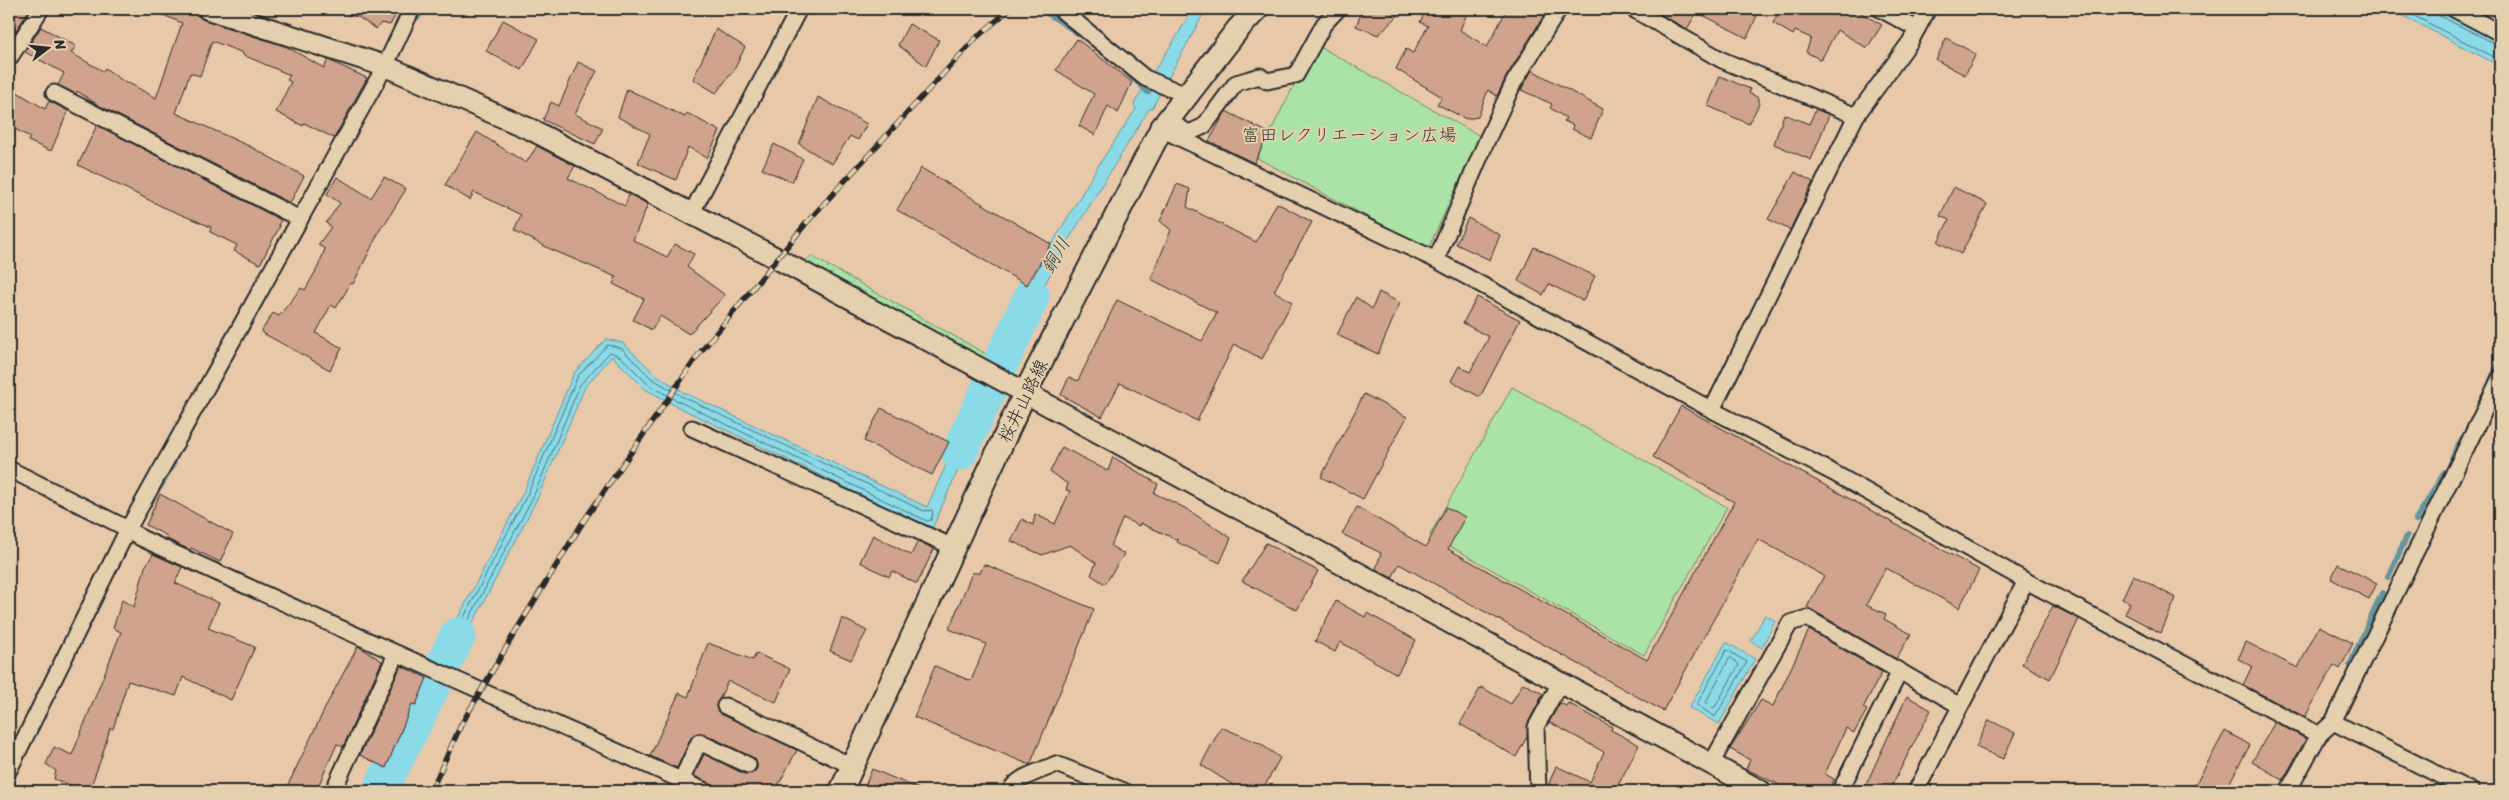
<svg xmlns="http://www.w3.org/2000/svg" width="2509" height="800" viewBox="0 0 2509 800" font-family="Sriracha,'Klee One',sans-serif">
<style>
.grass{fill:url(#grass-dots);stroke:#6b8668}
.park{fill:#abe2a6;stroke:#6b8668}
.water{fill:#8bdae8;stroke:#65949c}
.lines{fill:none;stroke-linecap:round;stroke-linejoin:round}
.shore{stroke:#517177;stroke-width:1}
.stream{stroke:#65949c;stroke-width:6}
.river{stroke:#8bdae8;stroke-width:36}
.building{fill:#cfa38d;stroke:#2b2b2b}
.minor-casing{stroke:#2b2b2b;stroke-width:19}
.tertiary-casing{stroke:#2b2b2b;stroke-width:24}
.secondary-casing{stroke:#2b2b2b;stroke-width:26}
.minor{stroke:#e4d0af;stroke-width:15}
.tertiary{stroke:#e4d0af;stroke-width:20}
.secondary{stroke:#e4d0af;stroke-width:22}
.rail-casing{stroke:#2b2b2b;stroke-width:5.5}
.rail{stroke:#e4d0af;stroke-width:4;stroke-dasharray:11;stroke-linecap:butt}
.labels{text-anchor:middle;stroke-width:4;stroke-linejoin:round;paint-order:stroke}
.park-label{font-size:18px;fill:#383d37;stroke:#e4d0af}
.street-label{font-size:18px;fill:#2b2b2b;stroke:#e4d0af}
.water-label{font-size:19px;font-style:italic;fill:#394547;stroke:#e4d0af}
</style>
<defs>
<pattern id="grass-dots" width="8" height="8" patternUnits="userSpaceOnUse" patternTransform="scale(1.25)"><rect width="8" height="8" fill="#abe2a6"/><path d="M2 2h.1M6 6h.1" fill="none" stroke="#93c28f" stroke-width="1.8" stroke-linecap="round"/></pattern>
</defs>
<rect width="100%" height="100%" fill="#e7c9aa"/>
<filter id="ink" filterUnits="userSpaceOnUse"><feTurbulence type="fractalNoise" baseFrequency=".02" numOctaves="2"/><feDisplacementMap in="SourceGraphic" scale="10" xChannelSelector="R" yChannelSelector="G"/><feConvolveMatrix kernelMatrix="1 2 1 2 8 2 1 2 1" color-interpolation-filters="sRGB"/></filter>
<g filter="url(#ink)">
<!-- grass -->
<path class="grass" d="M811,256L997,360L992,372L799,267Z"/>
<!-- park -->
<g class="park">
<path d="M1315,44L1480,136L1428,249L1257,158Z"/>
<path d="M1512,387L1727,507L1644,655L1430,535Z"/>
</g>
<!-- water -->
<g class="water">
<path d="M1192,9H1206L1152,108L1149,109L1066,244L1015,341L1003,334L1042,261L1098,166L1136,109L1134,104C1152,71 1176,42 1192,9Z"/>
<path d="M2390,9H2436L2500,42V66Z"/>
<path d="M606,339L623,343L655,374L683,392L927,507L973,405L984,411L932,529L678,407L645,389L612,356L585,387L538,497L448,671L435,662L524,491L574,373Z"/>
<path d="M1765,615L1775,621L1762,648L1751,641Z"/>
<path d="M1726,642L1755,659L1719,724L1689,708Z"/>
</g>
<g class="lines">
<!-- shore -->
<g class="shore">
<path d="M2401,9L2500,60"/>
<path d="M2435,9L2438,15L2500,46"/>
<path d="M608,345L621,348L651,378L681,396L924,511L932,510L933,513L931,520L927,521L680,402L649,385L621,357L610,352L580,385L534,495L447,661L444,662L443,658L528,493L578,376Z"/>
<path d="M1727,650L1747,662L1715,717L1697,705Z"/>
<path d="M1732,658L1739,665L1715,707L1712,708L1706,702L1729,659Z"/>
</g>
<!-- stream -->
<g class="stream">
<path d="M1041,9L1078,33"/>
<path d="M418,17L422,9"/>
<path d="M1127,72L1148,92"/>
<path d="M2491,380L2500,361"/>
<path d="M2452,458L2462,439"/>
<path d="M160,487L174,462"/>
<path d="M2416,520L2445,472"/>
<path d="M2388,577L2407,536"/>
<path d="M2350,665L2382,593"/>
</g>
<!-- river -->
<g class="river">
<path d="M959,453L1032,296"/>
<path d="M380,791L458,635"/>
</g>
</g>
<!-- building -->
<g class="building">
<path d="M9,9H30L9,41Z"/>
<path d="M149,9H196L199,17L204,20L287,47L324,68L328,60L367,78L334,138L304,123L303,126L276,112L291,82L287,80L290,75L243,55V53L212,41L200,76L190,73L176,113L251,147L304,176L290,203L98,105L77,91L76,94L58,85L64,73L25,52L41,27L76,46L71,53L103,71L105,68L127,84V82L156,98L182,23Z"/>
<path d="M345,9H399L390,25L381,23L376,29L358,17L348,15L349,11Z"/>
<path d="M1363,9H1405L1378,35L1356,26Z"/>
<path d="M1427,9H1469L1460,30L1487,47L1507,9H1548L1506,77L1497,96L1488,90L1478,117L1466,119L1437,104L1442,97L1396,69L1406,49L1413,53L1428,26L1420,22Z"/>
<path d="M1651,9H1760L1747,38L1697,12L1687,29Z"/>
<path d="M1780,9H1854L1882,25L1867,48L1837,30L1821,60L1806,52L1811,38L1795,31L1793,35L1773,23Z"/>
<path d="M503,20L539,39L522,70L486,51Z"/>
<path d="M909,24L939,40L926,66L898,45Z"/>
<path d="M716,29L745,47L734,70L716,93L693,79Z"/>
<path d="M1946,38L1976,54L1965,75L1936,60Z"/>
<path d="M1077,39L1132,82L1118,113L1108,106L1095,135L1079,126L1094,94L1056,70Z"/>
<path d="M578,62L597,71L575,114L603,128L595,144L543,120L551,102L559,106Z"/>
<path d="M1532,70L1603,109L1591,138L1572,129L1573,125L1564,121L1566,118L1550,108L1552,104L1521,90Z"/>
<path d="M1720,76L1750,89L1749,93L1759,98V104L1749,124L1708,106Z"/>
<path d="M9,87L45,109L49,101L68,111L51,151L28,141L30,137L9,126Z"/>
<path d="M627,89L685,117L687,113L720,131L707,158L688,147L676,180L638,163L650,134L618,117Z"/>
<path d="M818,97L867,124L858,140L850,136L832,164L799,144Z"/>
<path d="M1816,109L1829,115L1811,160L1774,144L1784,114L1809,124Z"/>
<path d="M1226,111L1269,133L1254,163L1209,141Z"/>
<path d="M97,125L281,220L278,225L280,226L260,264L234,251L237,245L210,232L211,227L163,207L78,165Z"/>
<path d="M477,132L526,163L537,146L575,166L568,178L625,206L629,194L648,204L633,240L667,257L675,244L694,254L687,267L725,295L689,334L660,316L652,330L633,320L644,299L613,284L616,277L548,248L514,230L521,215L474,192L470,200L445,185Z"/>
<path d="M774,144L803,159L792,182L762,169Z"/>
<path d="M921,168L1051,244L1027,285L897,210Z"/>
<path d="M1795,172L1813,182L1790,230L1768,219Z"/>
<path d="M337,177L371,198L384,177L406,189L384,225L383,224L353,284L351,283L336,308L331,305L316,333L342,348L330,370L261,332L273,313L279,316L301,288L305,290L318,267L325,249L318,245L331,227L326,223L340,203L327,194Z"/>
<path d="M1177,184L1190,189L1187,207L1256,242L1277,203L1312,222L1274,291L1292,302L1262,359L1234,344L1197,421L1120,383L1102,417L1061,395L1069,377L1078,381L1117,300L1202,341L1217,313L1151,279L1171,230L1160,221Z"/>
<path d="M1954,187L1987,204L1961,254L1938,242L1949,220L1940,216Z"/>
<path d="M1468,218L1500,235L1490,260L1456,244Z"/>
<path d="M1534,247L1595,276L1583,301L1549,284L1543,295L1518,281Z"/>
<path d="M1379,292L1400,303L1378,354L1337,335L1356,297L1372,309Z"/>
<path d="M1477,297L1520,320L1480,397L1451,381L1459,366L1470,372L1489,337L1463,323Z"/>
<path d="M1364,394L1407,417L1363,499L1321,477Z"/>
<path d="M1681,406L1979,570L1959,608L1886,568L1866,605L1886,614L1884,619L1911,634L1896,659L1807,607L1824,576L1758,539L1663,711L1399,564L1392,578L1376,569L1381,553L1342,534L1357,507L1426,547L1446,507L1465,517L1448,549L1647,660L1734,502L1653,457Z"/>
<path d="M881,408L949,442L932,475L864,441Z"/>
<path d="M1062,447L1108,471L1113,457L1158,484L1154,493L1185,508L1231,538L1220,563L1177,542L1178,540L1140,523L1139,526L1123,518L1111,546L1124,554L1105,584L1091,575L1096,563L1070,545L1042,555L1011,541L1022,519L1033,525L1035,514L1055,524L1070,491L1066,490L1068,484L1050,472Z"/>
<path d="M160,494L233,534L220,562L191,548L190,550L165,538L167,536L146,525Z"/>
<path d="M873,535L911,555L918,541L934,549L917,584L892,571L889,577L860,562Z"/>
<path d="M1266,543L1318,571L1297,610L1242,581Z"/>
<path d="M153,554L182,567L175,583L219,603L208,628L255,647L231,700L183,677L176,696L128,681L113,729L110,728L102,756L89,791H87L54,779L56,771L46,764L54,747L72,755L121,632L113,628L122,600L134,607L145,567Z"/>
<path d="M984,564L1094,609L1030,765L914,717L935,666L971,681L986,644L949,629L972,573H980Z"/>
<path d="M2338,564L2377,583L2369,599L2331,579Z"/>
<path d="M2133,575L2176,598L2161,633L2125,614L2130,603L2122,599Z"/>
<path d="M1336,601L1365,617L1367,613L1416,640L1397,674L1340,642L1335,652L1315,641Z"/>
<path d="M2053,606L2079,619L2050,679L2022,664Z"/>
<path d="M842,618L867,631L851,660L830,651Z"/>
<path d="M2319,626L2353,643L2340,669L2334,665L2305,717L2243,685L2252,666L2238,659L2246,642L2298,668Z"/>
<path d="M1809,630L1882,672L1863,708L1867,710L1854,733L1846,728L1825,774L1834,779L1829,791H1792L1746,769L1750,760L1730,749L1761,700L1773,706Z"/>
<path d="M708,643L753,660L756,653L790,669L776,702L728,681L716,706L721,714L797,750L775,791H714L709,783L694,776L704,754L744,774L753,773L757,769V764L752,757L703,733H698L691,738L677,768L650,756L679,693L688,697Z"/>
<path d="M358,646L382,661L343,747L337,744L316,791H285L328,702Z"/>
<path d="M401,666L427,678L416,705L412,704L386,768L360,755Z"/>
<path d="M1523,683L1543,694L1528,723L1527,737L1516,757L1460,724L1481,687L1511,704Z"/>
<path d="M1907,696L1931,710L1889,791H1863Z"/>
<path d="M1560,703L1566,706L1568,703L1612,727L1611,730L1639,745L1615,791H1560L1548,786L1556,766L1590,782L1604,752L1549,722Z"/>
<path d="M1989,720L2015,733L2003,759L1976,747Z"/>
<path d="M2275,722L2306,739L2283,780L2252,762Z"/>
<path d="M1221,727L1261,744L1280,758L1262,791H1230L1233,785L1201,765Z"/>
<path d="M2225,731L2250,745L2225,791H2192Z"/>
<path d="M872,769L924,791H863Z"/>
</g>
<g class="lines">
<defs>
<g id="minor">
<path d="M1060,9L1145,78L1186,95"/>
<path d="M1633,9L1722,60L1856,116"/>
<path d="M1880,9L1917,29"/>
<path d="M2454,9L2500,33"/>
<path d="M9,59L41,9"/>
<path d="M54,93L300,219"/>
<path d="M1175,125L1189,133L1204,126L1236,83L1260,76L1267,81L1296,75L1324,24L1338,9"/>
<path d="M1161,129L1436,260L1712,410L1832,472L2026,581L2319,735L2333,722L2500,378"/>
<path d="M691,214L799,9"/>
<path d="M1436,260L1487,140L1514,82L1559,9"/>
<path d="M1712,410L1856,116L1910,42L1928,9"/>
<path d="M692,428L953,547"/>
<path d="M9,469L128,529L141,538C328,624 517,706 705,791"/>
<path d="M725,706L852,766"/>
<path d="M2333,722L2471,791"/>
<path d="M1711,764L1790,623L1807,618L1960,706"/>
<path d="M9,770L128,529L385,66L412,9"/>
<path d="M681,781L699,742L748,765"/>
<path d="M333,791L396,654"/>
<path d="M1010,791C1016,777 1042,771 1056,764L1124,791"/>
<path d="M1538,791L1536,727L1560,683"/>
<path d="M1840,791L1900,671"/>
<path d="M1916,791L2026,581"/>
<path d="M2288,791L2319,735"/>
</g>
<path id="tertiary" d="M208,9L385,66L532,130L776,258L1761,791"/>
<path id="secondary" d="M841,791L1025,393L1161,129L1238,29L1257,9"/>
</defs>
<!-- minor casing -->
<use href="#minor" class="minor-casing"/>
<!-- tertiary casing -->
<use href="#tertiary" class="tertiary-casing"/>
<!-- secondary casing -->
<use href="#secondary" class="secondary-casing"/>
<!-- minor -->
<use href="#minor" class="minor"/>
<!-- tertiary -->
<use href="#tertiary" class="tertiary"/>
<!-- secondary -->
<use href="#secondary" class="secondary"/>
<defs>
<path id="rail" d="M431,791L461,725L514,634L583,522L699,354L808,221L976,38L1010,9"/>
</defs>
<!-- rail casing -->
<use href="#rail" class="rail-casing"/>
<!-- rail -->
<use href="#rail" class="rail"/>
</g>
</g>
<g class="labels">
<!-- park labels -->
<g class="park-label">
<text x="1349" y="141">富田レクリエーション広場</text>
</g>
<!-- street labels -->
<g class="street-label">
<text transform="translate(1023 401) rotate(-64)" y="6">桜井山路線</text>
</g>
<!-- water labels -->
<g class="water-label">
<text transform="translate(1055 255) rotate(-59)" y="7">銅川</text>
</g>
</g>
<!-- margin -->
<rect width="2509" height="800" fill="none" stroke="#e4d0af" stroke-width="30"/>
<rect x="15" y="15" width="2479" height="770" fill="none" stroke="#2b2b2b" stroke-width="2" filter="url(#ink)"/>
<!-- north arrow -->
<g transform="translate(48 48) rotate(74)" stroke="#e4d0af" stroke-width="4" paint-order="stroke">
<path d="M0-4L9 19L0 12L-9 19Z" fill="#2b2b2b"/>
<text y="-8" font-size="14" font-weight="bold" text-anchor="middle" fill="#2b2b2b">N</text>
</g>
</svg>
